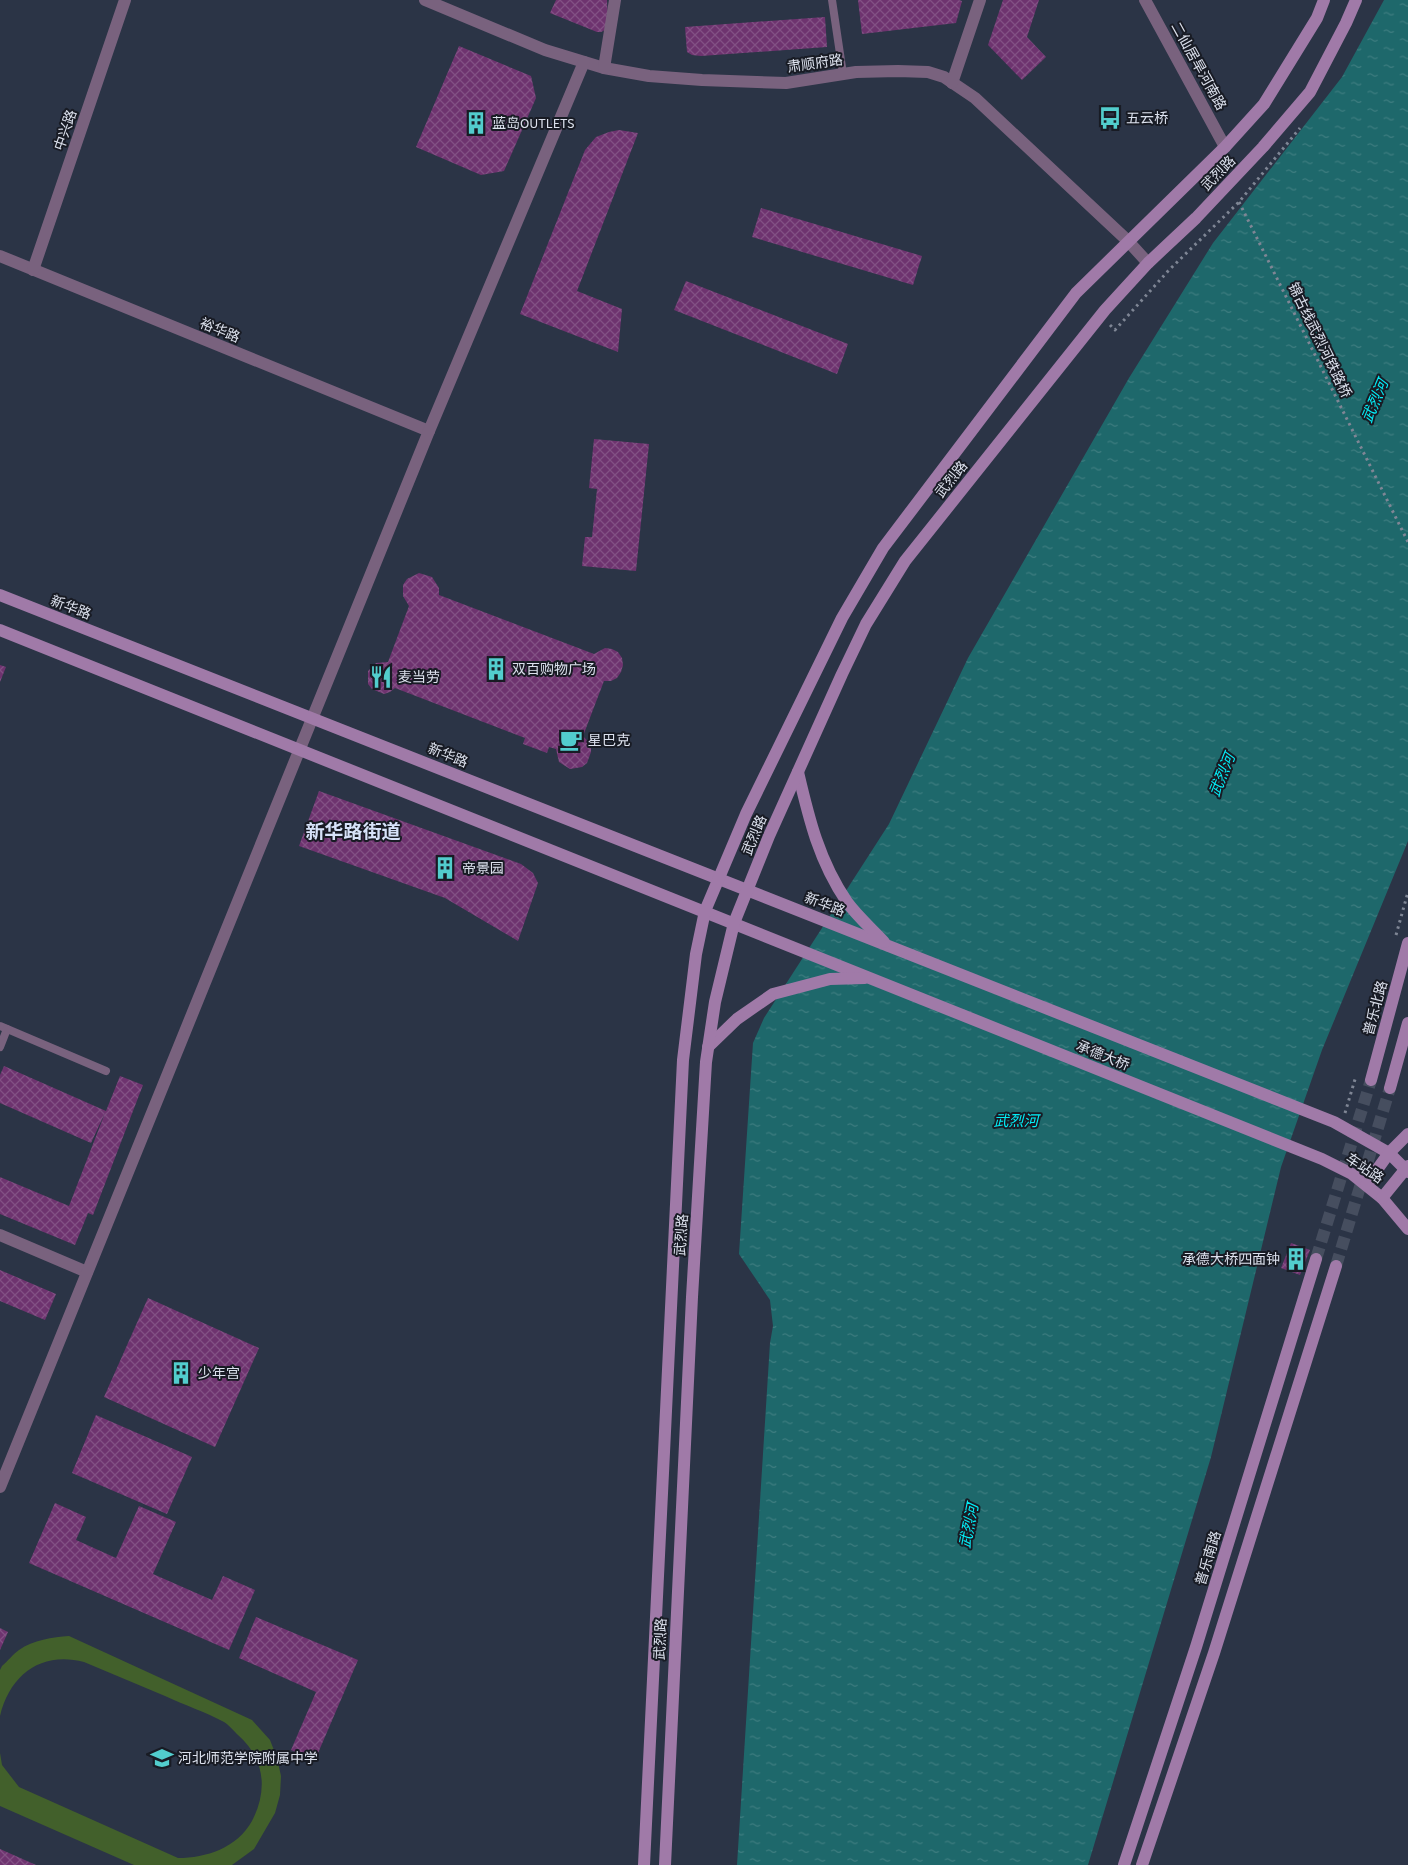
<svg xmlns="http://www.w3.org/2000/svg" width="1408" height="1865" viewBox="0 0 1408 1865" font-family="'Source Sans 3','Noto Sans SC',sans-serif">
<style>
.green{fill:#42602b}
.water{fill:url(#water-ripples)}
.building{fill:url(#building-cross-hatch)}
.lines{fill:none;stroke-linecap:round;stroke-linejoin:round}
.secondary-tunnel{stroke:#464e5f;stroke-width:12;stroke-dasharray:12 6;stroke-linecap:butt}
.path{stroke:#7f8695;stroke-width:3;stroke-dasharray:2.5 4;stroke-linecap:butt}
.service{stroke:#79627e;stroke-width:8}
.minor{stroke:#79627e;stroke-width:12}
.tertiary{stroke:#79627e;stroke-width:12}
.secondary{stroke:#a07aa8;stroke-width:12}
.labels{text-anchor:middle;stroke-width:4;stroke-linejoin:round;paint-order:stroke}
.street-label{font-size:14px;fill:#dce1ed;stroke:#181b24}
.poi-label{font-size:14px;fill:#dce1ed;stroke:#181b24;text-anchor:start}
.water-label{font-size:15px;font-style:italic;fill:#03eff8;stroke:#181b24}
.district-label{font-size:19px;font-weight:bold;fill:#d7e2f9;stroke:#181b24}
</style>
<defs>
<pattern id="water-ripples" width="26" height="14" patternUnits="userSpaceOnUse" patternTransform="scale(1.25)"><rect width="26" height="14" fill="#1e686b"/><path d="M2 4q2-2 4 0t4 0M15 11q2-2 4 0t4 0" fill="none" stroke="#3e7d80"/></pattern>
<pattern id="building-cross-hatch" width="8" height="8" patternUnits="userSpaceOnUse" patternTransform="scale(1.25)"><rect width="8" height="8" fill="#6e336f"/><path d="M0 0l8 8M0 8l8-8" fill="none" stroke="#825084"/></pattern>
</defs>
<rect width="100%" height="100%" fill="#2b3446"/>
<!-- green -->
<path class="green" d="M69,1636L252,1720L270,1740L277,1758L281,1776L280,1795L275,1813L254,1849L232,1865H134L0,1806V1753L2,1765L19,1787L178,1858C206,1858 237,1848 252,1821C268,1790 265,1759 238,1735C234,1731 229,1725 224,1722C206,1712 184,1705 165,1696C138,1685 111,1673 84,1662C42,1651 10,1674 0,1716V1670L2,1666C8,1661 13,1654 19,1650C33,1640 53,1637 69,1636Z"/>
<!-- water -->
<path class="water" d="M1384,0H1408V841L1322,1050L1281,1167L1211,1457L1088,1865H737L770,1343L773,1326L770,1300L739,1254L753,1043L764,1018L889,824L968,658L1129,378L1213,243L1342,77Z"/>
<!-- building -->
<g class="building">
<path d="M556,0H607L608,21L605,30L601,32H597L550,13Z"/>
<path d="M858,0H959L962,1L956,23L862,34Z"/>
<path d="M1003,0H1039L1027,37L1046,57L1022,80L988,45Z"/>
<path d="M825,17L827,47L701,56L692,55L687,52L685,27Z"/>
<path d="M459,46L531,76L536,98L504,171L481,175L416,147Z"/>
<path d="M619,130L638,133L577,291L622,309L618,352L520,314L585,150L596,137L609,132Z"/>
<path d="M761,208L922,256L913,285L752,237Z"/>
<path d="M686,281L848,344L837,374L674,310Z"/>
<path d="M594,439L649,444L636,571L582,566L585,537H592L597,489L589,488Z"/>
<path d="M419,573L432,577L439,588V595L594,654L605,648L612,649L618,652L622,658L623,665L621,672L617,678L611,681H604L583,736L591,745V752L587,763L582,767L570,769L559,762L556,749L549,747L547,753L523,744L525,738L395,688L390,692L384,694L372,689L368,684V671L376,663L388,662L409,606L403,596V585L407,579Z"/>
<path d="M0,665L6,667L0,682Z"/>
<path d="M319,791L521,864L533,873L538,883L518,941L445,898L299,846Z"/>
<path d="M4,1066L106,1111L120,1076L143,1085L93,1215L88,1213L75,1245L0,1214V1177L69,1206L105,1113L91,1143L0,1103V1075Z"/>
<path d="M1291,1243L1310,1250L1300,1275L1281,1268Z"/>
<path d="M0,1270L56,1294L45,1320L0,1301Z"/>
<path d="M148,1298L259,1348L215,1447L104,1397Z"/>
<path d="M96,1415L192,1457L167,1514L72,1473Z"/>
<path d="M55,1503L86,1517L76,1540L116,1558L139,1506L176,1522L153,1574L212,1600L223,1576L255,1590L229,1650L29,1563Z"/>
<path d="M256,1617L358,1660L315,1760L291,1750L316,1692L239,1658Z"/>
<path d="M0,1628L8,1632L0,1650Z"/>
<path d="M0,1849L36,1865H0Z"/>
</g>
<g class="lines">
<!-- secondary-tunnel -->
<g class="secondary-tunnel">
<path d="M1316,1259L1371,1080"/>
<path d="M1336,1266L1390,1088"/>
</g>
<!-- path -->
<g class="path">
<path d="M1239,202L1408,542"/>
<path d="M1110,325L1115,330L1169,270L1239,202L1300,128"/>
<path d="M1396,935L1408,892"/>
<path d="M1345,1113L1356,1076"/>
</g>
<!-- service -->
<g class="service">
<path d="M832,0L843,74"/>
<path d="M0,1026L106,1071"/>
<path d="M0,1047L7,1029"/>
</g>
<!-- minor -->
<g class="minor">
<path d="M425,0L545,50L604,68L649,76L702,80L786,83L856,72L898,71L928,72L944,77L975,98L1128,241L1148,263"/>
<path d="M604,68L615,0"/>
<path d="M952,83L980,0"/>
<path d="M0,256L429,431"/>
<path d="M33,270L125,0"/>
<path d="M0,1235L87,1272"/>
<path d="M0,1487L429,431L584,62"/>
</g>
<!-- tertiary -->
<path class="tertiary" d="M1145,0L1225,147"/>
<!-- secondary -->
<g class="secondary">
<path d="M0,595L1334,1122L1389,1153L1408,1172"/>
<path d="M0,630L1322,1159L1352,1174L1382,1198L1408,1229"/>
<path d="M798,772C809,819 819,861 847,902C857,916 872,929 884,942"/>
<path d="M708,1047L737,1019L773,994L830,979L865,978"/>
<path d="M1371,1080L1408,943"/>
<path d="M1390,1088L1408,1023"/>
<path d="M1366,1185L1389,1153L1408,1134"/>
<path d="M1382,1198L1408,1166"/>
<path d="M644,1865L683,1060L696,954L705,911L746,814L842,618L883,548L1076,293L1225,147L1264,104L1317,18L1324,0"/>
<path d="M665,1865L692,1297L706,1062L715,1002L734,923L769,836L842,674L866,624L905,561L1105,310L1148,263L1196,218L1263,147L1310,92L1346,23L1356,0"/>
<path d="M1124,1865L1196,1647L1316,1259"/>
<path d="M1142,1865L1214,1653L1336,1266"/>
</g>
</g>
<!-- icons -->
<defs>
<symbol id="bus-bare" viewBox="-9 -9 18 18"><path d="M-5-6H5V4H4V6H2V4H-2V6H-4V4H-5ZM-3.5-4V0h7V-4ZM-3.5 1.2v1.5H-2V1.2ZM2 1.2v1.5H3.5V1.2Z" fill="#52cdcd" stroke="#181b24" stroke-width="2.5" paint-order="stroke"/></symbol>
<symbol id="building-bare" viewBox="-9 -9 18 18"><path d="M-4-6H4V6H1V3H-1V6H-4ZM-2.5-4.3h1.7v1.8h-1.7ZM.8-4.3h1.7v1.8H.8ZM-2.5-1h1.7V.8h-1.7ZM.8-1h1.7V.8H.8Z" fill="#52cdcd" stroke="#181b24" stroke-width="2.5" paint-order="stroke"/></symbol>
<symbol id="restaurant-bare" viewBox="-9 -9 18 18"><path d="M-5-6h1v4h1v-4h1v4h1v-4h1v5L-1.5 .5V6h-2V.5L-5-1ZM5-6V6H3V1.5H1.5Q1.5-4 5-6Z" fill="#52cdcd" stroke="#181b24" stroke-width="2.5" paint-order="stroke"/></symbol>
<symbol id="cafe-bare" viewBox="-9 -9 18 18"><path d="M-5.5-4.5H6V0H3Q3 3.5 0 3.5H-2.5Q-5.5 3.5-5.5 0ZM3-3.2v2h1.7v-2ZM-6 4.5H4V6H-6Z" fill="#52cdcd" stroke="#181b24" stroke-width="2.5" paint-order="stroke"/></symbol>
<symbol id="school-bare" viewBox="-9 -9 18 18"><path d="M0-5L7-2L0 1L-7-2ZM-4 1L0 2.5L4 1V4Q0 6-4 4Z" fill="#52cdcd" stroke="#181b24" stroke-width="2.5" paint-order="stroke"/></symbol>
</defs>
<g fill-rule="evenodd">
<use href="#bus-bare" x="1094" y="102" width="32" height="32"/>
<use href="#building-bare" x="460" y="107" width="32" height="32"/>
<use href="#building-bare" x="480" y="653" width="32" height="32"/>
<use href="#restaurant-bare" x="365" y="661" width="32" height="32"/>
<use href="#cafe-bare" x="555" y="724" width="32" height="32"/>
<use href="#building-bare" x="429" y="852" width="32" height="32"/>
<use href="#building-bare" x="1280" y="1243" width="32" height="32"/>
<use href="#building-bare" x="165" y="1357" width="32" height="32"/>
<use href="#school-bare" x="146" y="1742" width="32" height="32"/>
</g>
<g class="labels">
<!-- street labels -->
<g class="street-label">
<text transform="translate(815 63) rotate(-8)" y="5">肃顺府路</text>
<text transform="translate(1199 66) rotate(61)" y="5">二仙居旱河南路</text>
<text transform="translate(65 130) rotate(-71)" y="5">中兴路</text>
<text transform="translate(1218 173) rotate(-46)" y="5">武烈路</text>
<text transform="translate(220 330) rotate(22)" y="5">裕华路</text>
<text transform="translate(1320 340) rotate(64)" y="5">锦古线武烈河铁路桥</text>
<text transform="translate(951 479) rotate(-51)" y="5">武烈路</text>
<text transform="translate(71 607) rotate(21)" y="5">新华路</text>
<text transform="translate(448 755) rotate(22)" y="5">新华路</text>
<text transform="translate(754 835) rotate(-67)" y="5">武烈路</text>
<text transform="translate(825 904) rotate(21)" y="5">新华路</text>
<text transform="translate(1375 1008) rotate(-75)" y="5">普乐北路</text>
<text transform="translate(1103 1055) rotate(22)" y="5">承德大桥</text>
<text transform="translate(1365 1168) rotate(34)" y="5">车站路</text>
<text transform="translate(681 1235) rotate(-86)" y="5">武烈路</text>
<text transform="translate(1208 1558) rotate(-73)" y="5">普乐南路</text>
<text transform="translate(660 1639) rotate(-87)" y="5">武烈路</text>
</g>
<!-- poi labels -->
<g class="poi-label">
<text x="1126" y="123">五云桥</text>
<text x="492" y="128">蓝岛OUTLETS</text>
<text x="512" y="674">双百购物广场</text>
<text x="398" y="682">麦当劳</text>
<text x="588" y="745">星巴克</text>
<text x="462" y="873">帝景园</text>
<text x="1280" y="1264" text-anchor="end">承德大桥四面钟</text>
<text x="198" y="1378">少年宫</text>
<text x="178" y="1763">河北师范学院附属中学</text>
</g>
<!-- water labels -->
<g class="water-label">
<text transform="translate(1375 401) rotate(-67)" y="5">武烈河</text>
<text transform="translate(1222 775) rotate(-68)" y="5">武烈河</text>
<text x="1016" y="1126">武烈河</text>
<text transform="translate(969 1526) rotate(-79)" y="5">武烈河</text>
</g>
<!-- district labels -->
<g class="district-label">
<text x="353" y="838">新华路街道</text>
</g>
</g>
</svg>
